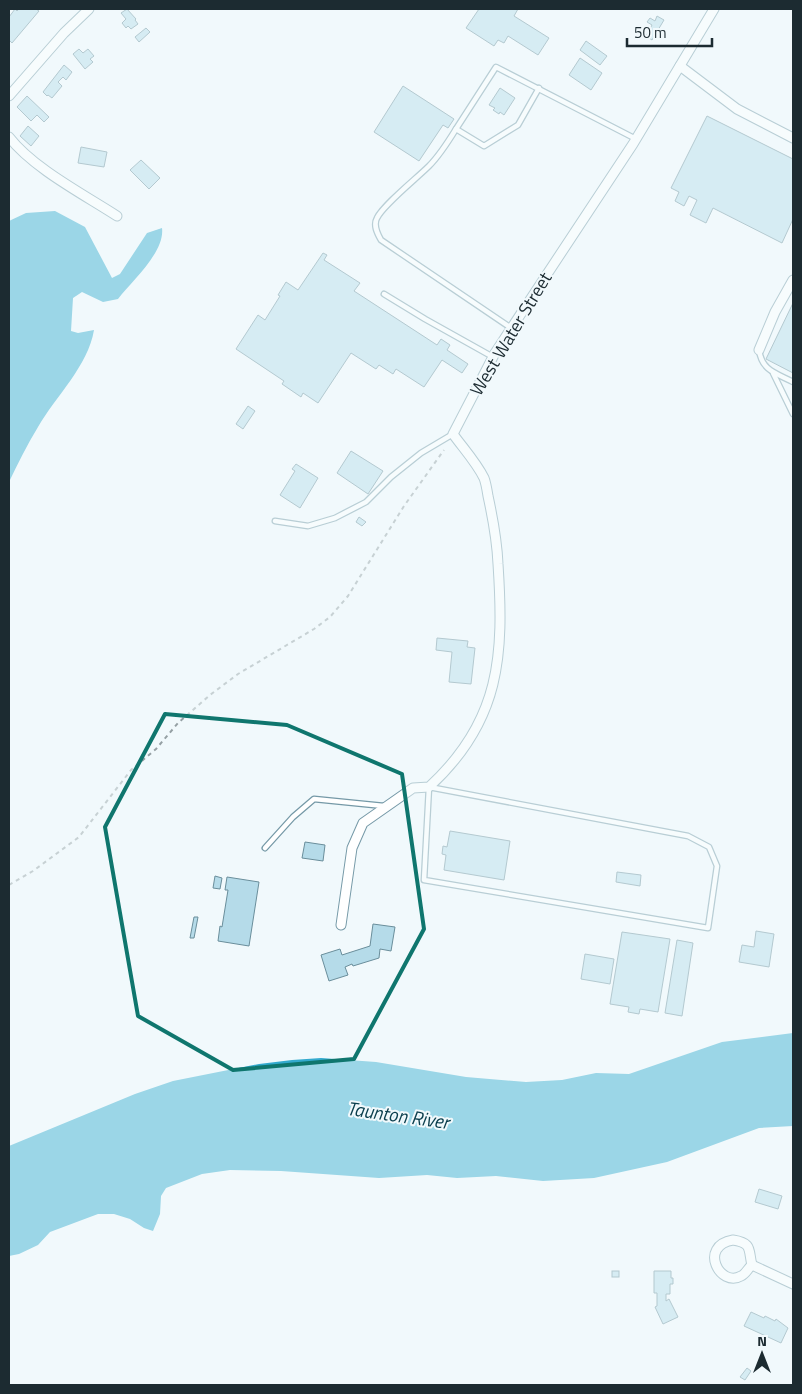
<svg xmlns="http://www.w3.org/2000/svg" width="802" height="1394" viewBox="0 0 802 1394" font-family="'Titillium Web',sans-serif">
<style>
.water{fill:#33aace}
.building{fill:#b5dbe9;stroke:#6a8e9b}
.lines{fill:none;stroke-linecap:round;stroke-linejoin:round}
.service-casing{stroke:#7599a7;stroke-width:7}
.minor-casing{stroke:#7599a7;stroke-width:11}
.path{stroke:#95a0a4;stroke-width:2;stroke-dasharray:4 4;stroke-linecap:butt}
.service{stroke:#fff;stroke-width:4.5}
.minor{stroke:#fff;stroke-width:9}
.marked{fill:none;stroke:#0f766e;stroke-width:4;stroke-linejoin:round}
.labels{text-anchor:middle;stroke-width:4;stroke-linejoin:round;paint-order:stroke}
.street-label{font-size:18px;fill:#1c2b31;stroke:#f1f9fc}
.water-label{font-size:19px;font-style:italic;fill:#0a3e4d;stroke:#f1f9fc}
</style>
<rect width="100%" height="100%" fill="#f1f9fc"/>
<!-- water -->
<g class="water">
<path d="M55,211L85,227L112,278L120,274L147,233L162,228C165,252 132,281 118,299L103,302L82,292L73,298L71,331L78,333L94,330C88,366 56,396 38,427C27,445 18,463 9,482V221L26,213Z"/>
<path d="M793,1033V1126L759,1128L667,1162L594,1178L543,1181L496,1176L457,1178L427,1175L379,1178L281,1171L230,1170L202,1174L166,1188L161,1196L160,1214L153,1231L144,1228L130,1219L114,1214H98L50,1232L38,1245L19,1254L9,1256V1146L135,1094L173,1081L259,1064L292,1060L321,1058L376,1062L466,1077L526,1082L562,1080L596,1073L629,1074L722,1042Z"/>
</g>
<!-- building -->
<g class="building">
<path d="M15,9L17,11L19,9H36L39,11L12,43L9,40V17Z"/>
<path d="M127,9L136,19L135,20L138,24L131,29L128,26L126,28L122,23L126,19L121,13Z"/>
<path d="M479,9H518L514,16L549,38L538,55L508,36L504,43L498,40L494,46L466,28Z"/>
<path d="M657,16L664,20L652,40L646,36L652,25L647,22L650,18L655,21Z"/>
<path d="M146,28L150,32L139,42L135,37Z"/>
<path d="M586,41L607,56L600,65L580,50Z"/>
<path d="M79,49L83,53L88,49L94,56L90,59L93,62L85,69L73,54Z"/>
<path d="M580,58L602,73L591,90L569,75Z"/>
<path d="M64,65L72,72L66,80L63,77L58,82L62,86L52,98L48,95L47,96L43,92Z"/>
<path d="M403,86L454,119L448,128L443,125L419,161L374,132Z"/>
<path d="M500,88L515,98L504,115L500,112L499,114L493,110L495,108L489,105Z"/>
<path d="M27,96L49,117L44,122L37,115L31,121L17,107Z"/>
<path d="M707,116L793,159V219L782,243L713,208L706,223L690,215L697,200L689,196L684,206L675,201L679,192L671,188Z"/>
<path d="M28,126L39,136L31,146L20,136Z"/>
<path d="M81,147L107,152L104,167L78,163Z"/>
<path d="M141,160L160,178L149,189L130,170Z"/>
<path d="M323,253L327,255L324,260L360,283L354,291L437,345L441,339L450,345L447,350L468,364L462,373L442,360L424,387L396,369L393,374L379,365L376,369L351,353L318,403L303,393L301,397L282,384L284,381L236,349L258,315L265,320L280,296L278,295L286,282L298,290Z"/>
<path d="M793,303V373L766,359Z"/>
<path d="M248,406L255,411L243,429L236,424Z"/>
<path d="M351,451L383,471L368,494L337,473Z"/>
<path d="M296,464L318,478L300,508L280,495L295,471L292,469Z"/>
<path d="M359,517L366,522L362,526L356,522Z"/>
<path d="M437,638L468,641L467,647L475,648L471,684L449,682L452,652L436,650Z"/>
<path d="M450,831L510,841L504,880L444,870L446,855L442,854L443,846L447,847Z"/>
<path d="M305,842L325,845L323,861L302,858Z"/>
<path d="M617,872L641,875L640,886L616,882Z"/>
<path d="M215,876L222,878L220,889L213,888Z"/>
<path d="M227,877L259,882L249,946L218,941L220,926L222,927L228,890H225Z"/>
<path d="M194,917H198L194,938H190Z"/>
<path d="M373,924L395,927L391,951L380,949L379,958L353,966L352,964L345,967L348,975L329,981L321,955L340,949L342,955L370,946Z"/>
<path d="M756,931L774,934L769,967L739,962L742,945L754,947Z"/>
<path d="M622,932L670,939L658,1012L640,1009L639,1014L628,1012L629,1007L610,1004Z"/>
<path d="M677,940L693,943L682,1016L665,1013Z"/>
<path d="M585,954L614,959L610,984L581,979Z"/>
<path d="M759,1189L782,1196L778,1209L755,1202Z"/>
<rect x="612" y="1271" width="7" height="6"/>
<path d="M654,1271H671V1278H673V1284H670V1294H666V1301L669,1299L678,1317L663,1324L655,1307L657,1306V1293H654Z"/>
<path d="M751,1312L764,1318L765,1316L775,1321L776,1319L788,1328L781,1343L744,1326Z"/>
<path d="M747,1368L751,1371L745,1380L740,1377Z"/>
</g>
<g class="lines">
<defs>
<g id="service">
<path d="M539,88L518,125L484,146L456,129L496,67L636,139"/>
<path d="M456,129C448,142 440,155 429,166C417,178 383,205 377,218C373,225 377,233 381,240L511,328"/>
<path d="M384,294L425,319L493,357"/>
<path d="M759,350C762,371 776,373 793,382"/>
<path d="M773,373L793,414"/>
<path d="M275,521L308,526L335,518L366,502L391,477L421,453L453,434"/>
<path d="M429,787L688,836L709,847L717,866L708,928L424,880Z"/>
<path d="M265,848L293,817L314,799L384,806"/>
</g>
<g id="minor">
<path d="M680,66L737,109L793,138"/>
<path d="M9,96L64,33L89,9"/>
<path d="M9,137C33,168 83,194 117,216"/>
<path d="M759,350L775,312L793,280"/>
<path d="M341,925L352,848L363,823L413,788L429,787C501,721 504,655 498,564C497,541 493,519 488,496C487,490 486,483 484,478C476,462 463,448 453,434L495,353L633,144L714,9"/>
<path d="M733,1240C753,1243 748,1250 752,1265C748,1268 746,1274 741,1276C720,1288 698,1246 733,1240Z"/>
<path d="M752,1265L793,1284"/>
</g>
</defs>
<!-- service casing -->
<use href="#service" class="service-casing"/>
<!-- minor casing -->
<use href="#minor" class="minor-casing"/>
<!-- path -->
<path class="path" d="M9,885L33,871L79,837L131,770L156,749L178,723L210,695L238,674L314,629L330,617L348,596L404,506L444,450"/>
<!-- service -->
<use href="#service" class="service"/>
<!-- minor -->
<use href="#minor" class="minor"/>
</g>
<!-- marked area -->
<path d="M0 0H802V1394H0ZM165,714L287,725L402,774L424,929L354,1059L233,1070L138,1016L105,827Z" fill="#f1f9fc" fill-opacity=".55" fill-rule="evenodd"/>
<path class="marked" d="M165,714L287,725L402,774L424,929L354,1059L233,1070L138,1016L105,827Z"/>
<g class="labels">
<!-- street labels -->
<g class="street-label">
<text transform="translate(511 334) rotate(-59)" y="6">West Water Street</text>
</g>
<!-- water labels -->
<g class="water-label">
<text transform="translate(398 1115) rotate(8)" y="7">Taunton River</text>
</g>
</g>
<!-- border -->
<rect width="802" height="1394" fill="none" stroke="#1c2b31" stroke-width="20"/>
<!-- north arrow -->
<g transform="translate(762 1354)" stroke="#f1f9fc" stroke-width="4" paint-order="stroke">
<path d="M0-4L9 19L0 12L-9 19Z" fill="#1c2b31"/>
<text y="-8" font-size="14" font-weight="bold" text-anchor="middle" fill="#1c2b31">N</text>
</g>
<!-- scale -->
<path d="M627 38v8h85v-8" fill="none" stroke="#1c2b31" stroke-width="2.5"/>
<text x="634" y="38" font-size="15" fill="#1c2b31" stroke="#f1f9fc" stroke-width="4" paint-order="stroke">50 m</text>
</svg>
